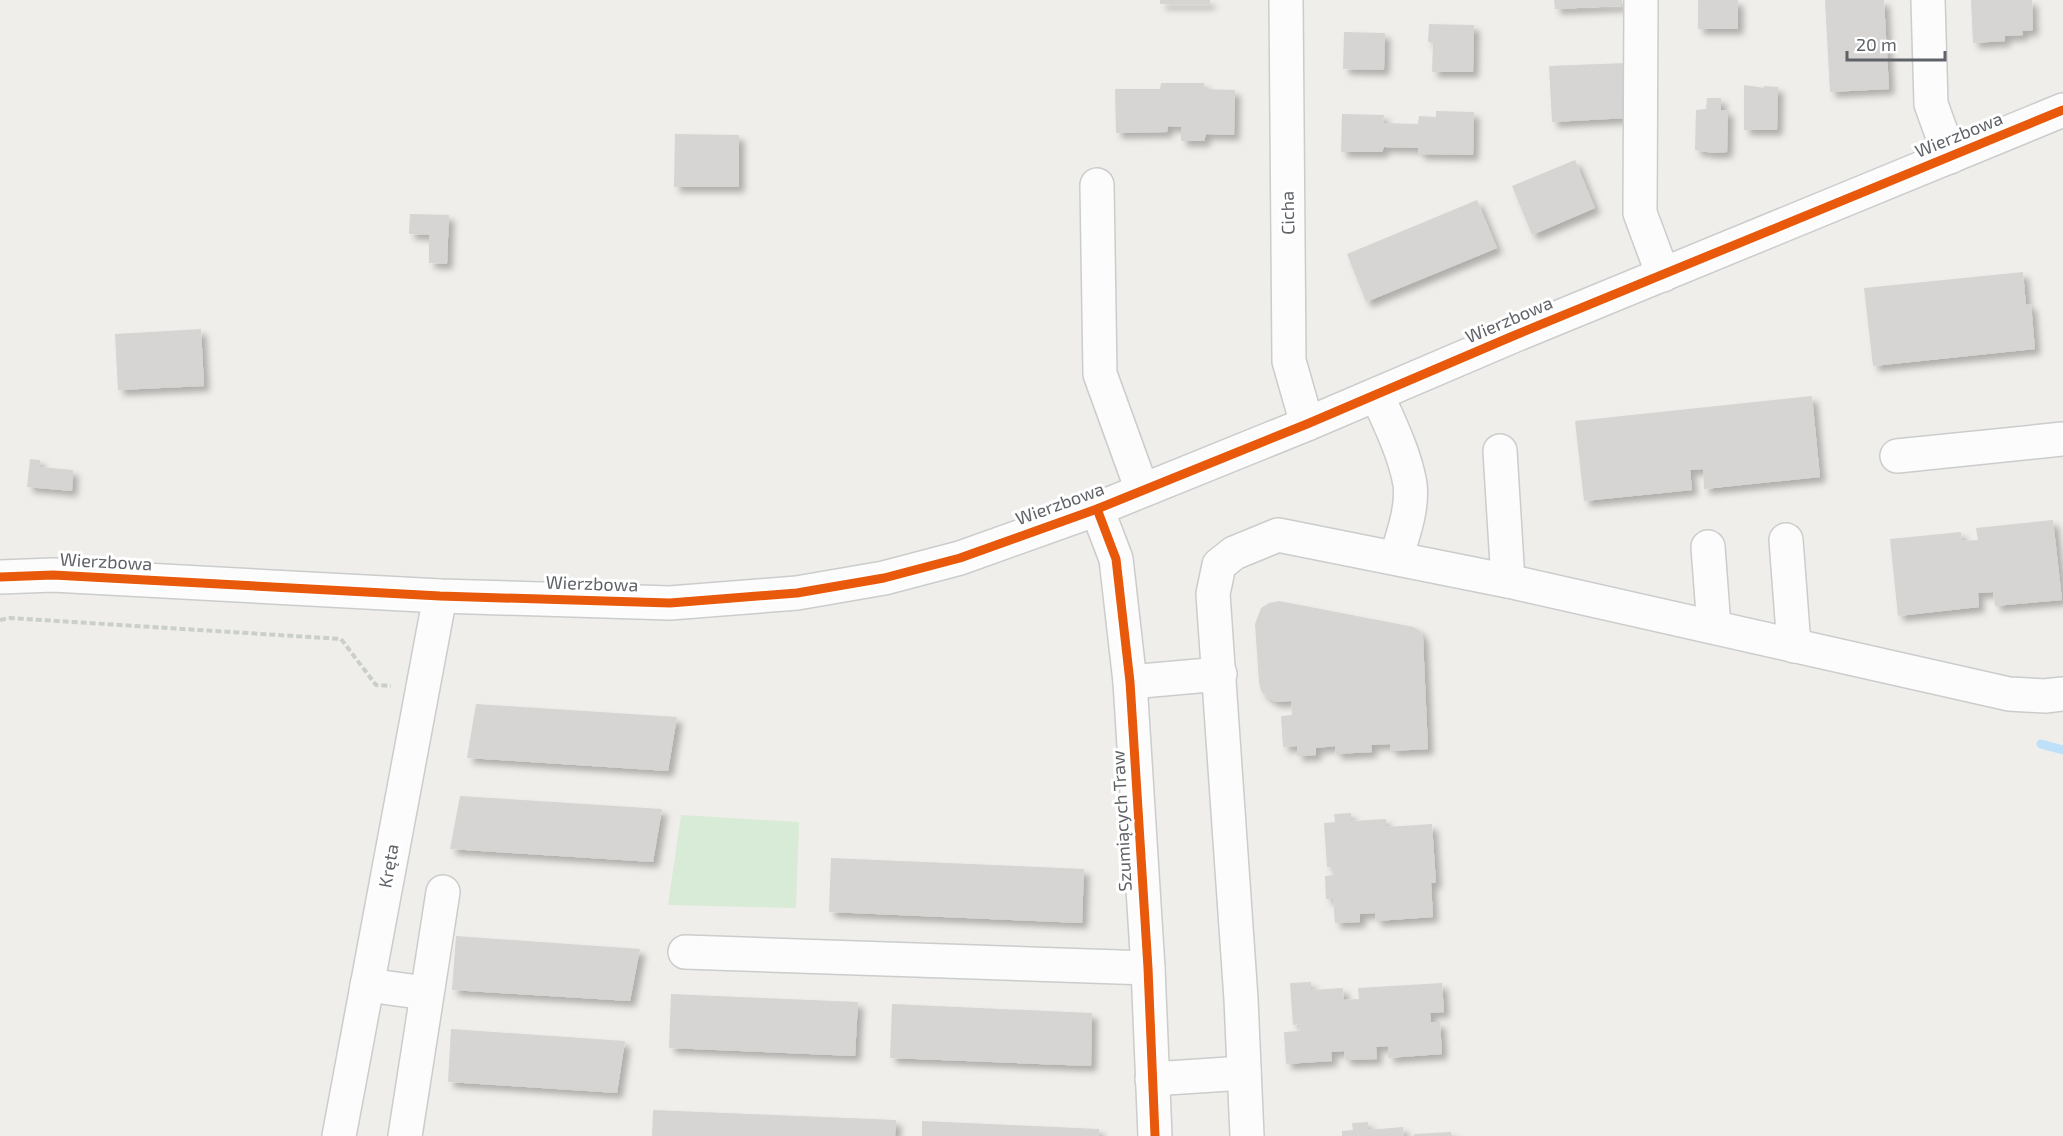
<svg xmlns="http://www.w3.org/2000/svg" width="2063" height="1136" viewBox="0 0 2063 1136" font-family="'Exo 2',sans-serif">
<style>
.green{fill:#d8ebd6}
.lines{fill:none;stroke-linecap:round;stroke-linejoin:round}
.stream{stroke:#bfe0f9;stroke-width:9}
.building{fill:#d6d5d3;filter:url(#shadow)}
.minor-casing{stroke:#cbcccc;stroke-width:36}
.path{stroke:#cacfcc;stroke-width:4;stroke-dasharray:6 3;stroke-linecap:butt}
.minor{stroke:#fdfcfc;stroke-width:33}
.cycleway-casing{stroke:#fff;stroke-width:13}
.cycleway{stroke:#e8590c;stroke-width:9}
.labels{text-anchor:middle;stroke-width:6;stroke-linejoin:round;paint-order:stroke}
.street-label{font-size:18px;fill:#5f6368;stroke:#fff}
</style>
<defs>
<filter id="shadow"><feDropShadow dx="5.5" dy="5.5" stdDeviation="3" flood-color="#0004"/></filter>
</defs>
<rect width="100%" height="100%" fill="#efeeea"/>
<!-- green -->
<path class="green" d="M681,815L799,822L796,908L668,905Z"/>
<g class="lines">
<!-- stream -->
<path class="stream" d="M2041,744L2063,750"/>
</g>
<!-- building -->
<g class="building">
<rect x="1160" y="0" width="50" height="4"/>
<path d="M1554,0H1622V6L1555,9Z"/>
<rect x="1698" y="0" width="40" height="29"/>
<path d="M1825,0H1884L1889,89L1830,92Z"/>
<path d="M1971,0H2032L2033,30L2022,31L2023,35L2005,36V41L1973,43Z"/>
<path d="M1429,24L1474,25L1473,72H1432L1433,43L1428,42Z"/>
<path d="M1344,32L1385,33L1384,70L1343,69Z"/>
<path d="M1625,63L1628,118L1552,122L1549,66Z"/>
<path d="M1161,83H1204V89L1235,90L1234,135L1206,134L1204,141H1181V127L1168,126L1167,132L1116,133L1115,89H1160Z"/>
<path d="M1744,85L1765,88L1763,86L1778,87L1777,130H1744Z"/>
<path d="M1707,98H1721V110H1728L1727,152L1713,153L1695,150L1696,110L1706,109Z"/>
<path d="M1436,111L1474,112L1473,155L1419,154L1418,148L1384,147L1382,152H1341L1342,114L1384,115L1383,123L1418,124L1419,116L1436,117Z"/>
<path d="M675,134L739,135V187H674Z"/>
<path d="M1575,160L1595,208L1532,235L1512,186Z"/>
<path d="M1477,200L1497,248L1366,302L1347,254Z"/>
<path d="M410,214L449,215L447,264L429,263V235L409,234Z"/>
<path d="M2023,272L2026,305L2031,304L2035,349L1873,366L1864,288Z"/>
<path d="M201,329L204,386L118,390L115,334Z"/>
<path d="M1812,396L1820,477L1704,489L1703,469L1690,470L1692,490L1584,501L1575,421Z"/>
<path d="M30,459L40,460V467L73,470L72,491L27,487Z"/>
<path d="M2053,520L2062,600L1995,606L1993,592L1978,593L1979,607L1898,616L1890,539L1961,532L1962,541L1978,540L1976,528Z"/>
<path d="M1279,601L1414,627L1420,631L1423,638L1428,749L1391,751L1390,744L1371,745L1372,752L1336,754L1335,746L1316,748V755L1297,756V746L1283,747L1281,716L1292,715L1291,701L1276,702L1267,697L1261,691L1259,682L1255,624L1261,608L1269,603Z"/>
<path d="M476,704L677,717L668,771L467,758Z"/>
<path d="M460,796L662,809L653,862L450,849Z"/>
<path d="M1351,813V821L1386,819V827L1432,824L1436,883H1431L1433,917L1376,921L1375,913L1360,914V922L1335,923L1333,899H1326L1325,876L1333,875L1332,867H1327L1324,823L1335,822L1334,814Z"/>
<path d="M831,858L1084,869L1082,923L829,912Z"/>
<path d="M456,936L640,949L630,1001L452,990Z"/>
<path d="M1311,982V990L1343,988L1344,1000L1359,999L1358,988L1442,983L1444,1012L1430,1013L1431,1022H1440L1442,1054L1388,1058V1046L1376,1047L1377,1059L1345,1060L1344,1051L1331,1052L1332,1061L1286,1064L1284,1032L1300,1031L1299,1024L1293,1025L1290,983Z"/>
<path d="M671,994L858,1002L855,1056L669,1048Z"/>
<path d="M892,1004L1092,1013L1091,1066L890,1058Z"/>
<path d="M451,1029L625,1041L617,1093L448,1082Z"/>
<path d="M653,1110L896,1120L895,1136H652Z"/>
<path d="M922,1121L1099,1129V1136H922Z"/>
<path d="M1368,1122V1130L1403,1127L1404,1136H1342V1131L1353,1130L1352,1123Z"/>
<path d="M1451,1132L1452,1136H1414V1134Z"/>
</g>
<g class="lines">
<defs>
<g id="minor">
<path d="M1286,0L1289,361L1307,424"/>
<path d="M1641,0L1640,213L1663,275"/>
<path d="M1928,0L1931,104L1950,157"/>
<path d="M1097,185L1100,374L1142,490"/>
<path d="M1377,395C1389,422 1405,454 1410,484C1413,508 1403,535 1396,558"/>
<path d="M1500,451L1508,581"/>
<path d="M1897,456L2063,439"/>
<path d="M1097,509L1116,559L1130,682L1148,968L1155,1136"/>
<path d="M1786,540L1794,646"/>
<path d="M1708,547L1714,627"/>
<path d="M0,577L53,575L440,596L670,603L797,593L884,578L960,558L1097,509L1307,424L1513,336L2063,110"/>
<path d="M1130,682L1220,674"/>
<path d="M685,952L1148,968"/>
<path d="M367,985L426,993"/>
<path d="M1152,1079L1244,1073"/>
<path d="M339,1136L440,596"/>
<path d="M405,1136L443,892"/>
<path d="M1247,1136L1241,999L1213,594L1219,565L1234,553L1278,535L1508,581L2009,694L2045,696L2063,694"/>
</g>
</defs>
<!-- minor casing -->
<use href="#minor" class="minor-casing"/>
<!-- path -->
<path class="path" d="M0,620L10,618L341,639L376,685L391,686"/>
<!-- minor -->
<use href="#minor" class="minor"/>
<defs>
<g id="cycleway">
<path d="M1097,509L1116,559L1130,682L1148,968L1155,1136"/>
<path d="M0,577L53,575L440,596L670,603L797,593L884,578L960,558L1097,509L1307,424L1513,336L2063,110"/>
</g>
</defs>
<!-- cycleway casing -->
<use href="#cycleway" class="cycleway-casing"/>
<!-- cycleway -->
<use href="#cycleway" class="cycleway"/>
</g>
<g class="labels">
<!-- street labels -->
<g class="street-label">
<text transform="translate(1959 135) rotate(-22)" y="6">Wierzbowa</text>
<text transform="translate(1288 213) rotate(-91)" y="6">Cicha</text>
<text transform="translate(1509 320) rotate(-23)" y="6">Wierzbowa</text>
<text transform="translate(1060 504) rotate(-20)" y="6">Wierzbowa</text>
<text transform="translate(106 562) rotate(3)" y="6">Wierzbowa</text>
<text transform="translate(592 584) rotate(2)" y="6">Wierzbowa</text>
<text transform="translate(1122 821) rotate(-93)" y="6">Szumiących Traw</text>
<text transform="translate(389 866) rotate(-80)" y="6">Kręta</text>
</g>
</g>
<!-- scale -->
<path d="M1847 51v9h98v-9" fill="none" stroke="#5f6368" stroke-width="3"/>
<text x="1856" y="51" font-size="18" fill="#5f6368" stroke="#ffffff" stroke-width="4.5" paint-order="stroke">20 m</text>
</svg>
